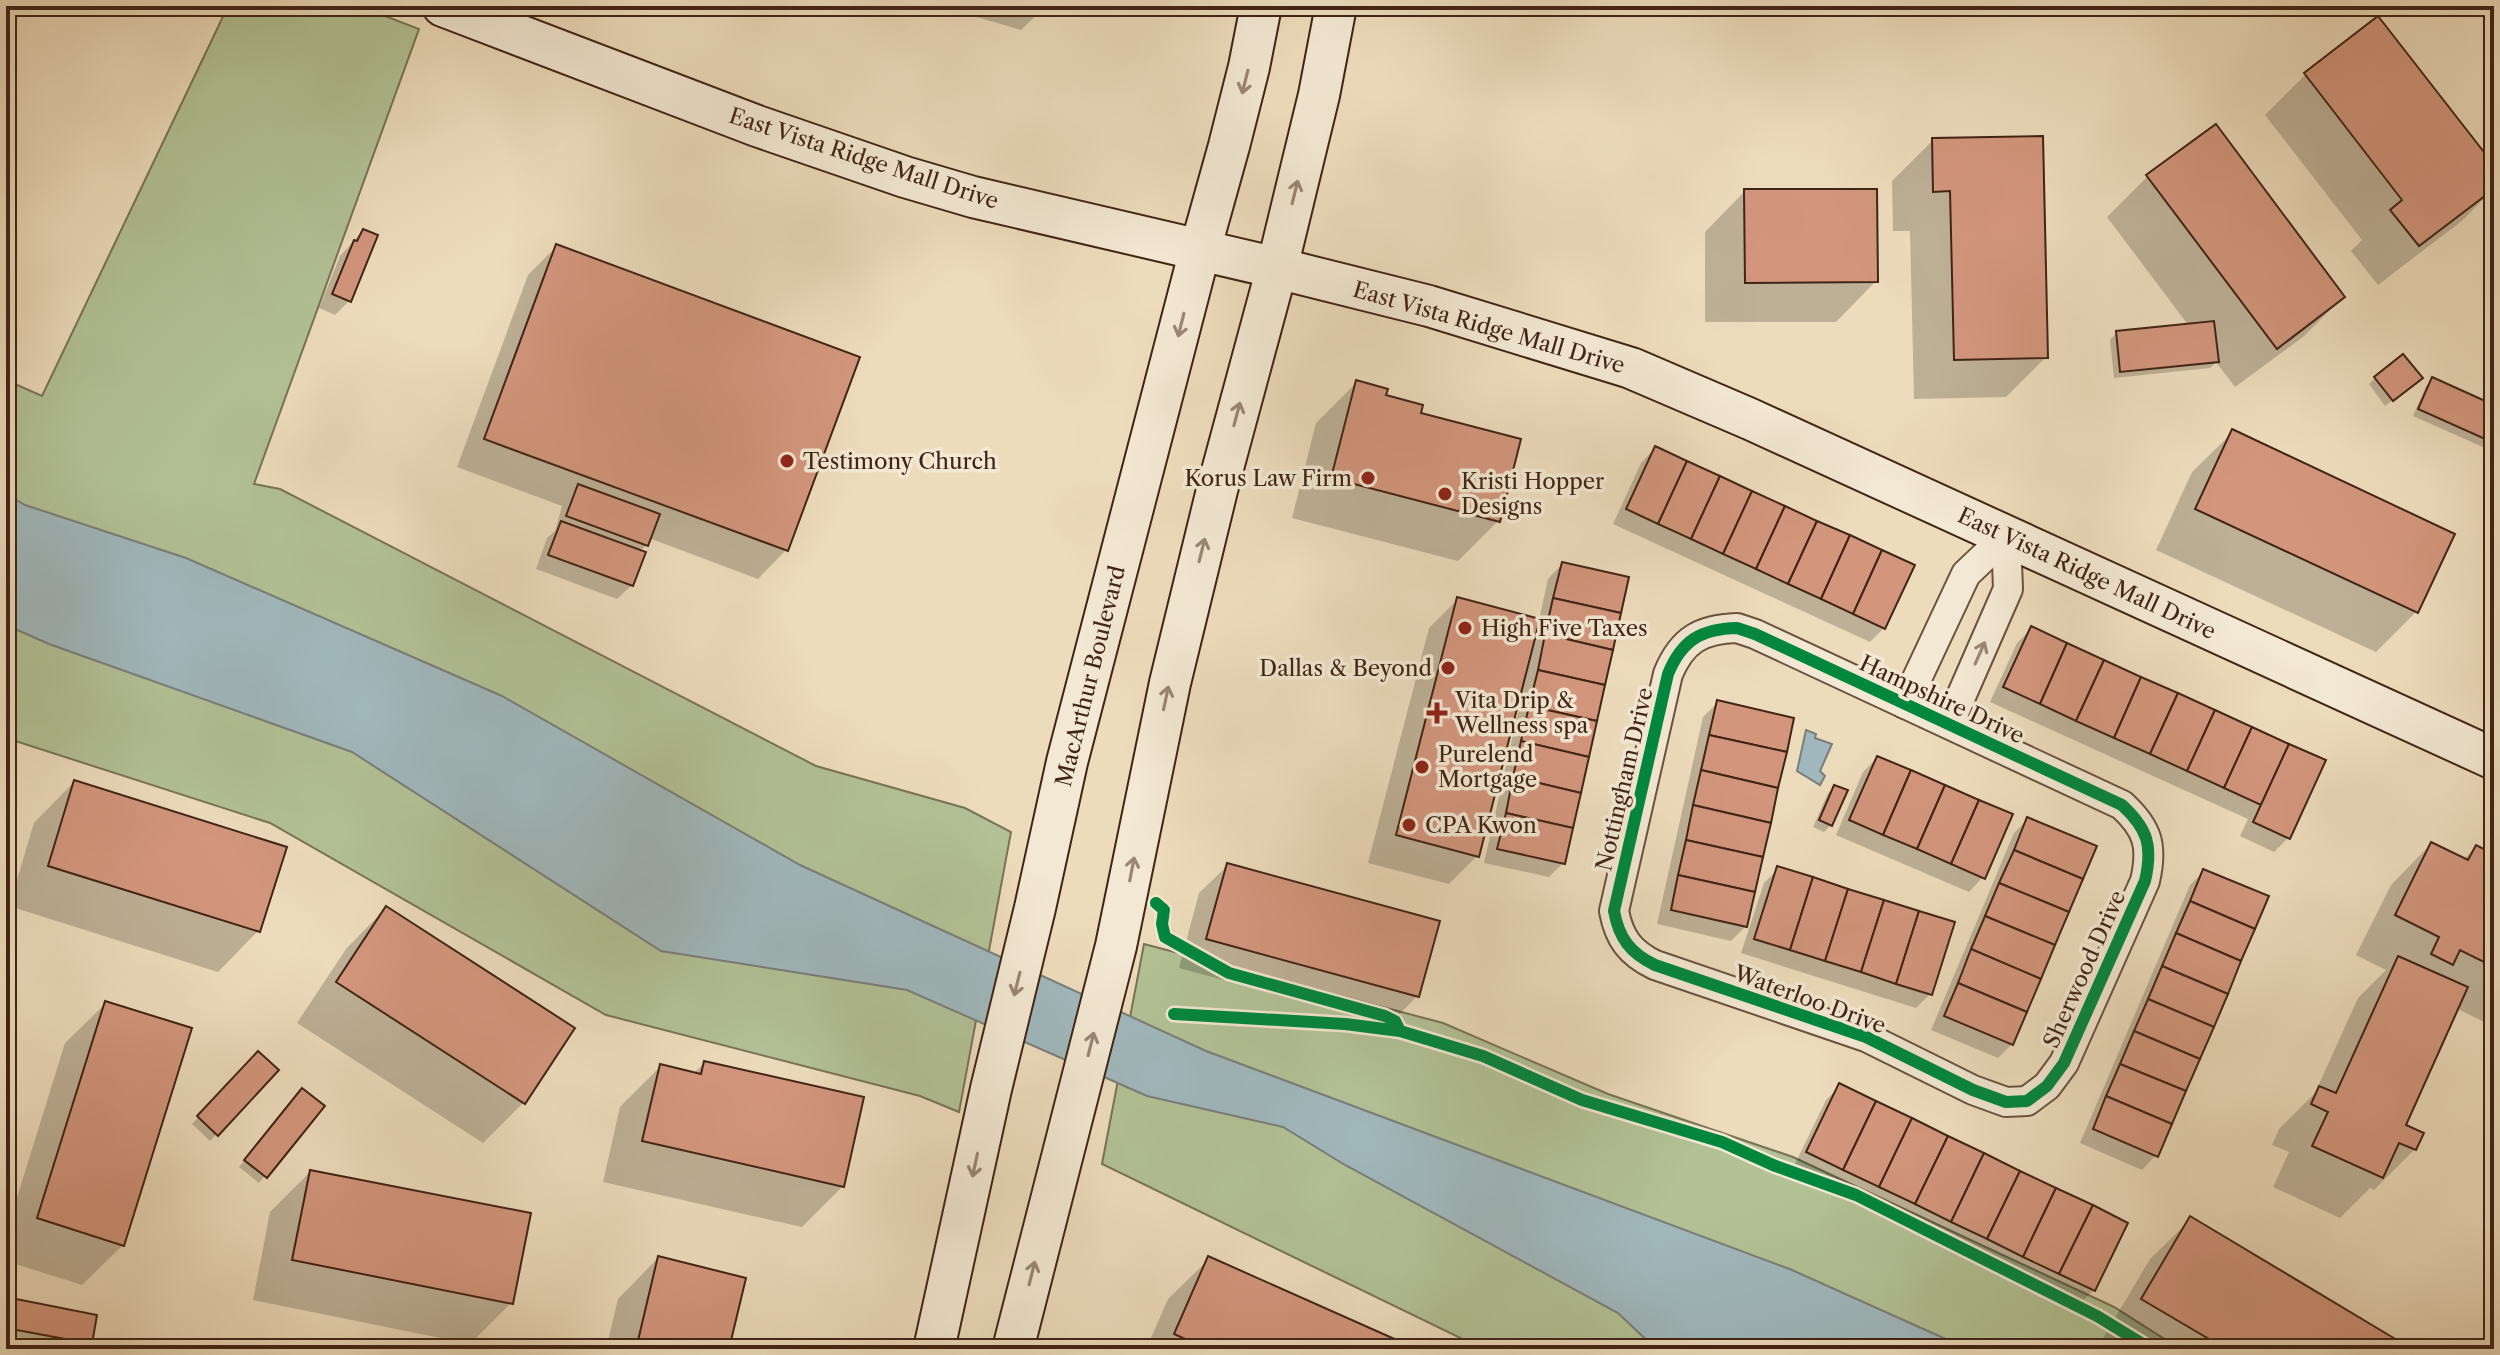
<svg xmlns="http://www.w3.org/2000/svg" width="2500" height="1355" viewBox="0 0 2500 1355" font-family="'Libre Caslon Text',serif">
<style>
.green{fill:#b2c296;stroke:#797356;stroke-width:2}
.water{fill:#a0b8bd;stroke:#7a7d7a;stroke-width:2}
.shadow{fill:#0003}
.building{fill:#d3967d;stroke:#402415;stroke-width:2}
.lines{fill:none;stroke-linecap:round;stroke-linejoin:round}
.street-casing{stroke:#6b523f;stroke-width:32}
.secondary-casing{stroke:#402415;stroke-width:44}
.street{stroke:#f3e8d3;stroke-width:28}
.secondary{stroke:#f3e8d3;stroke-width:40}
.cycleway-casing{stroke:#f3e8d3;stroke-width:17}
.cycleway{stroke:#00873e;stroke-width:12}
.oneway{stroke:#9a8674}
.poi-dot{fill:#8f2418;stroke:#f3e8d3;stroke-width:3}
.labels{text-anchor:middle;stroke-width:7;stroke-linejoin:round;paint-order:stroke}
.street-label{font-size:22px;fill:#402415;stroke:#f3e8d3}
.poi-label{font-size:22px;fill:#402415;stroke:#f3e8d3;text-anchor:start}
</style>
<rect width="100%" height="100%" fill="#eddcbc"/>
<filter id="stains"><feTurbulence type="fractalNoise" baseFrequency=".0025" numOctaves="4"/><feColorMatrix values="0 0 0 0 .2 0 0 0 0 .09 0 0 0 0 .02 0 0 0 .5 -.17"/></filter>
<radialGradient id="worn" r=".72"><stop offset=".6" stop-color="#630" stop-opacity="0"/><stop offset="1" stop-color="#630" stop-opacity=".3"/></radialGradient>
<!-- green -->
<g class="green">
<path d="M228,6H359L419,29L254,484L280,489L816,766L965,808L1011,832L959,1112L920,1096L606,1015L270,823L6,738V380L42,396Z"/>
<path d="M1144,944L1443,1023L1608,1094L1793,1157L2114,1307L2180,1349H1483L1102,1164Z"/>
</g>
<!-- water -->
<g class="water">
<path d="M6,494L25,505L186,558L502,696L800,865L1206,1051L1792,1270L1968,1349H1656L1618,1313L1345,1165L1283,1127L1147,1096L907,990L661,951L352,752L49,644L6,625Z"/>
<path d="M1806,730L1816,734L1815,738L1832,744L1820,771L1825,776L1820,785L1797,771Z"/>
</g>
<!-- shadow -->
<g class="shadow">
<path d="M939,6H1046L1021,30Z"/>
<path d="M2378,19L2494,168V188L2463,220L2378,285L2351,251L2362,240L2265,115L2305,75Z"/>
<path d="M1933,140L2046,357L2006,397L1914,399L1910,231H1893L1892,181Z"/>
<path d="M2148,176L2343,297L2303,337L2235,387L2216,362L2210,368L2114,378L2110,340L2116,333L2189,326L2107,217Z"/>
<path d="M1745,191L1876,281L1836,322H1705V232Z"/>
<path d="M363,231L349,301L335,315L319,308L340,256Z"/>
<path d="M557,246L786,550L758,579L649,538L646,545L639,552L632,585L617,599L536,569L547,538L555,531L562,506L457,467L528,275Z"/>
<path d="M2375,378L2413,384L2385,406L2369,384Z"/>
<path d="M2433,380L2494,407V452L2413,416L2426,386Z"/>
<path d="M1357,382L1418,415L1498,521L1458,561L1292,518L1316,423Z"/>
<path d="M2233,432L2416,612L2376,652L2156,550L2192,472Z"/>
<path d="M1655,448L1884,628L1870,642L1613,524L1641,463Z"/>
<path d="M1562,564L1563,863L1549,877L1484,863L1520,704L1516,703L1477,856L1449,884L1368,863L1429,628L1458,599L1539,620L1548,579Z"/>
<path d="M2031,629L2323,761L2288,838L2274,852L2240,836L2248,819L1990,702L2017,643Z"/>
<path d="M2494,682V705L2485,700Z"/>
<path d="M1718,702L1746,926L1731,941L1657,924L1703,717Z"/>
<path d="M1877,758L1983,877L1969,892L1836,835L1863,772Z"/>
<path d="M74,782L258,931L218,972L9,906L34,823Z"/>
<path d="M1835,787L1831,825L1824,832L1813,827L1828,793Z"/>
<path d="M2028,819L2012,1044L1998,1058L1931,1030L2014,833Z"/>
<path d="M2431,844L2463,860L2476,847L2494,856V1027L2456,1008L2403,1126L2415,1149L2374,1190L2370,1188L2340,1218L2273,1187L2289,1152L2272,1145L2279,1129L2315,1093L2358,998L2386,970L2356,955L2391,885Z"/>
<path d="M1228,865L1417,996L1389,1025L1179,968L1199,893Z"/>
<path d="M1778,869L1930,994L1916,1008L1741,953L1764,883Z"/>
<path d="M2204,871L2156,1155L2142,1170L2080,1143L2190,885Z"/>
<path d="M386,908L524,1102L483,1143L297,1023L346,949Z"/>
<path d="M106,1003L123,1245L82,1285L6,1261V1233L65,1043Z"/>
<path d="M258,1054L276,1070L210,1141L192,1124Z"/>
<path d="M704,1063L843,1186L802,1227L603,1182L620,1107L660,1067L693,1074Z"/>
<path d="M1840,1086L2094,1290L2079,1304L1794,1166L1826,1100Z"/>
<path d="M296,1097L322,1106L259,1183L239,1167Z"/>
<path d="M310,1172L511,1303L470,1344L253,1300L270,1212Z"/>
<path d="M2191,1219L2389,1349H2118L2102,1340L2150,1259Z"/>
<path d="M658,1258L727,1349H606L618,1299Z"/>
<path d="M1209,1259L1412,1349H1146L1168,1299Z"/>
<path d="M11,1300L90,1343L84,1349H80L6,1335V1306Z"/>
</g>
<!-- building -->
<g class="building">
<path d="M2378,16L2494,165V189L2419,246L2390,210L2402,200L2304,73Z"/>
<path d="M2216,124L2345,297L2277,349L2146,175Z"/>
<path d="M2043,136L2048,358L1954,360L1950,191L1933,192L1932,138Z"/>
<path d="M1744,189H1877L1878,282L1745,283Z"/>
<path d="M363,229L378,235L351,302L332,294L354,240L357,241Z"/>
<path d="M556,244L860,357L788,551L484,439Z"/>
<path d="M2214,321L2219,362L2120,372L2116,331Z"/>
<path d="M2403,354L2423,378L2393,401L2374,377Z"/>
<path d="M2432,377L2494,405V443L2418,409Z"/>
<path d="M1356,380L1388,389L1386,395L1423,405L1421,413L1521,439L1500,522L1331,478Z"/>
<path d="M2232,429L2455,534L2418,613L2195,509Z"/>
<path d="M1655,446L1687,461L1658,524L1626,509Z"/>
<path d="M1687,461L1720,476L1691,539L1658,524Z"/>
<path d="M1720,476L1752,491L1723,554L1691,539Z"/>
<path d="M578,484L660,514L648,546L566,516Z"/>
<path d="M1752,491L1785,506L1756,569L1723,554Z"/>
<path d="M1785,506L1817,521L1788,584L1756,569Z"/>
<path d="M561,521L646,552L633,586L548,555Z"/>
<path d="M1817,521L1850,535L1821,599L1788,584Z"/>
<path d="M1850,535L1882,550L1853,614L1821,599Z"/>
<path d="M1882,550L1915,565L1885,629L1853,614Z"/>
<path d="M1562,562L1629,577L1621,613L1553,598Z"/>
<path d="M1457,597L1540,619L1479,857L1396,835Z"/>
<path d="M1553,598L1621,613L1613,650L1545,634Z"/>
<path d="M2031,626L2067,643L2040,704L2003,687Z"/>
<path d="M1545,634L1613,650L1605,685L1538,670Z"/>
<path d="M2067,643L2104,660L2076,721L2040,704Z"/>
<path d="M2104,660L2141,677L2114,738L2076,721Z"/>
<path d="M1538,670L1605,685L1597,721L1529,706Z"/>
<path d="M2141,677L2178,693L2150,754L2114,738Z"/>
<path d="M2178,693L2215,710L2187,771L2150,754Z"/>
<path d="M1717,700L1794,718L1787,752L1709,735Z"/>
<path d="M1529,706L1597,721L1589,757L1521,741Z"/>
<path d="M2215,710L2252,727L2224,788L2187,771Z"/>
<path d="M2252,727L2289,744L2261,805L2224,788Z"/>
<path d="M1709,735L1787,752L1778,788L1701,770Z"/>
<path d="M1521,741L1589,757L1581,793L1513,777Z"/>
<path d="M2289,744L2326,760L2290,839L2253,822Z"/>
<path d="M1877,756L1911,770L1883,835L1849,820Z"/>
<path d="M1701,770L1778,788L1771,823L1693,805Z"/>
<path d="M1911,770L1945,785L1917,849L1883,835Z"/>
<path d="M1513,777L1581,793L1573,828L1506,813Z"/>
<path d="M74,780L287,847L260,932L48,866Z"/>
<path d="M1834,785L1848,790L1832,826L1819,820Z"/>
<path d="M1945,785L1979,800L1951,864L1917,849Z"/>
<path d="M1979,800L2013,814L1985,879L1951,864Z"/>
<path d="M1693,805L1771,823L1763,857L1686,840Z"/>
<path d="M1506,813L1573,828L1565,864L1497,849Z"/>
<path d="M2027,817L2097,846L2083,879L2014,850Z"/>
<path d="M1686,840L1763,857L1755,892L1678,875Z"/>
<path d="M2431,842L2468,860L2476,845L2494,854V967L2460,950L2453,965L2431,954L2439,937L2395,915Z"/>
<path d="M2014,850L2083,879L2069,912L1999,883Z"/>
<path d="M1227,863L1440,921L1419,997L1206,939Z"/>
<path d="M1777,866L1813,877L1790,950L1754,939Z"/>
<path d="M2203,869L2269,896L2255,929L2190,901Z"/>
<path d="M1678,875L1755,892L1747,927L1671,910Z"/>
<path d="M1813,877L1848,889L1825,961L1790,950Z"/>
<path d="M1999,883L2069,912L2055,945L1985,916Z"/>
<path d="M1848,889L1884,900L1861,972L1825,961Z"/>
<path d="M1884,900L1919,911L1896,984L1861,972Z"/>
<path d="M2190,901L2255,929L2241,961L2176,933Z"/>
<path d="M386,906L575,1028L525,1104L336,982Z"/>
<path d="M1919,911L1955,922L1932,995L1896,984Z"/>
<path d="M1985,916L2055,945L2041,979L1971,949Z"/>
<path d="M2176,933L2241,961L2228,994L2162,966Z"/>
<path d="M1971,949L2041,979L2027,1012L1958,983Z"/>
<path d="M2398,956L2468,987L2406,1125L2424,1133L2416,1150L2399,1143L2383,1178L2312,1146L2328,1112L2311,1104L2319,1086L2336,1093Z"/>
<path d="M2162,966L2228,994L2214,1027L2148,999Z"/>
<path d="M1958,983L2027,1012L2013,1045L1944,1016Z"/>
<path d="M2148,999L2214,1027L2200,1059L2134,1031Z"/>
<path d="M105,1001L192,1028L124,1246L37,1218Z"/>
<path d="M2134,1031L2200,1059L2186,1091L2120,1064Z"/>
<path d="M258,1051L279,1070L218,1136L197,1116Z"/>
<path d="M704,1061L864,1097L844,1187L642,1141L660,1064L701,1074Z"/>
<path d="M2120,1064L2186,1091L2172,1124L2106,1096Z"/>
<path d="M1839,1083L1876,1101L1843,1170L1806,1152Z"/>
<path d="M302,1088L325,1106L267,1178L244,1160Z"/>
<path d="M2106,1096L2172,1124L2158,1157L2093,1129Z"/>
<path d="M1876,1101L1912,1118L1879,1187L1843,1170Z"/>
<path d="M1912,1118L1948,1136L1915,1204L1879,1187Z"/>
<path d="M1948,1136L1984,1153L1951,1222L1915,1204Z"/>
<path d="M1984,1153L2020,1171L1987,1239L1951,1222Z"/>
<path d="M310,1170L531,1213L513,1304L292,1260Z"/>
<path d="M2020,1171L2056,1188L2023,1257L1987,1239Z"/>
<path d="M2056,1188L2093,1205L2059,1274L2023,1257Z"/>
<path d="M2093,1205L2128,1223L2095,1291L2059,1274Z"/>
<path d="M2190,1216L2397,1340L2392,1349H2226L2141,1299Z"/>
<path d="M658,1256L746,1278L729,1349H636Z"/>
<path d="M1208,1256L1417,1349H1207L1174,1334Z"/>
<path d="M11,1298L97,1315L92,1344L6,1328Z"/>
</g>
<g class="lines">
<defs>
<g id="street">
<path d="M1737,628L1755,634L2122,805C2148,829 2153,846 2145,881L2064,1063L2047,1086L2027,1101L2006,1102L1973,1090L1866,1037L1655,965C1630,953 1619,938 1614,911L1668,674C1682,640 1701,629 1737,628Z"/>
<path d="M1905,704L1966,574L2006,536"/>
<path d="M1949,724L2008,589L2006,536"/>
</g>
<g id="secondary">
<path d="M443,6L757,126L905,177L973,197L1277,268L1429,306L1631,368L1750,419L2494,759"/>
<path d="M934,1349L991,1089L1035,908L1067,762L1200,250L1229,146L1249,67L1261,6"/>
<path d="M1013,1349L1116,946L1170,683L1217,490L1277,268L1319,95L1336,6"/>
</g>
</defs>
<!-- street casing -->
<use href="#street" class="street-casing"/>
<!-- secondary casing -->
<use href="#secondary" class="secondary-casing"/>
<!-- street -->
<use href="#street" class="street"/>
<!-- secondary -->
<use href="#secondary" class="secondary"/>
<defs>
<g id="cycleway">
<path d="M1737,628L1755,634L2122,805C2148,829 2153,846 2145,881L2064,1063L2047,1086L2027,1101L2006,1102L1973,1090L1866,1037L1655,965C1630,953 1619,938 1614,911L1668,674C1682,640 1701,629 1737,628Z"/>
<path d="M1156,903L1164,910L1162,924L1165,937L1229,973L1385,1016L1395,1021L1398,1027"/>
<path d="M1174,1014L1345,1024L1400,1031L1483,1056L1582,1100L1722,1142L1773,1165L1856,1195L2097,1316L2151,1349"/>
</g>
</defs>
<!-- cycleway casing -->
<use href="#cycleway" class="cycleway-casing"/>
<!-- cycleway -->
<use href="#cycleway" class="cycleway"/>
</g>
<!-- one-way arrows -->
<defs><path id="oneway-shaft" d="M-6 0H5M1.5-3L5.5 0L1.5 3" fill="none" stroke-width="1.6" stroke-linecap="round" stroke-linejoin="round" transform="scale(2)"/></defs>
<g class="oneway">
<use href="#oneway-shaft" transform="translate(1245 82) rotate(104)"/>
<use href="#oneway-shaft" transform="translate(1295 192) rotate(-76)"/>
<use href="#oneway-shaft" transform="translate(1181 325) rotate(104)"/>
<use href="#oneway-shaft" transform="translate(1237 414) rotate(-75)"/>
<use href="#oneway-shaft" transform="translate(1202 550) rotate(-76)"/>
<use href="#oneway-shaft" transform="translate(1980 653) rotate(-66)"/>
<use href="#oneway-shaft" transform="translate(1166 698) rotate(-78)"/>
<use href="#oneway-shaft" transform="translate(1132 869) rotate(-79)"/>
<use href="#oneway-shaft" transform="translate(1017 984) rotate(104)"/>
<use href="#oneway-shaft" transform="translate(1091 1044) rotate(-76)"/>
<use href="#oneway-shaft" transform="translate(975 1165) rotate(102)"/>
<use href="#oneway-shaft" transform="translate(1032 1273) rotate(-76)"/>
</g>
<!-- markers -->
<g class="poi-dot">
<circle cx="787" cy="461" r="8"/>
<circle cx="1368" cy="478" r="8"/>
<circle cx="1445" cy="494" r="8"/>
<circle cx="1465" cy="628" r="8"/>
<circle cx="1448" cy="668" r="8"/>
<path d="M1433 701h8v8h8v8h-8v8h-8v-8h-8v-8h8z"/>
<circle cx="1422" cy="767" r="8"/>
<circle cx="1409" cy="825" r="8"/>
</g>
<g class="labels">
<!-- street labels -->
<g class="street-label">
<text transform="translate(864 158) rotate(18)" y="8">East Vista Ridge Mall Drive</text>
<text transform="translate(1489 327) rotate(16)" y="8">East Vista Ridge Mall Drive</text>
<text transform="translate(2087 573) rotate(25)" y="8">East Vista Ridge Mall Drive</text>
<text transform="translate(1090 676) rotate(-76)" y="8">MacArthur Boulevard</text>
<text transform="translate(1942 699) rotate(25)" y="8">Hampshire Drive</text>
<text transform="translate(1624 779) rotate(-77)" y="8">Nottingham Drive</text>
<text transform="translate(2084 969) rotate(-66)" y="8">Sherwood Drive</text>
<text transform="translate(1810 999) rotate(20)" y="8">Waterloo Drive</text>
</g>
<!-- poi labels -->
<g class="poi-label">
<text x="803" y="469">Testimony Church</text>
<text x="1352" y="486" text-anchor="end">Korus Law Firm</text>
<text x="1461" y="489">Kristi Hopper<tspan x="1461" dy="25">Designs</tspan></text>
<text x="1481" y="636">High Five Taxes</text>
<text x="1432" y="676" text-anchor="end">Dallas &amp; Beyond</text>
<text x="1455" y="708">Vita Drip &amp;<tspan x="1455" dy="25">Wellness spa</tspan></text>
<text x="1438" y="762">Purelend<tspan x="1438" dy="25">Mortgage</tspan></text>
<text x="1425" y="833">CPA Kwon</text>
</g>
</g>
<!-- margin -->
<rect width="2500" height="1355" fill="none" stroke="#eddcbc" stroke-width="32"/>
<rect x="8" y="8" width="2484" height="1339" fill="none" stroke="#402415" stroke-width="4"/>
<rect x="16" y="16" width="2468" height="1323" fill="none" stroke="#402415" stroke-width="2"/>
<rect width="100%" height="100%" filter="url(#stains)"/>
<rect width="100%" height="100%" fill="url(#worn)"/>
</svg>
